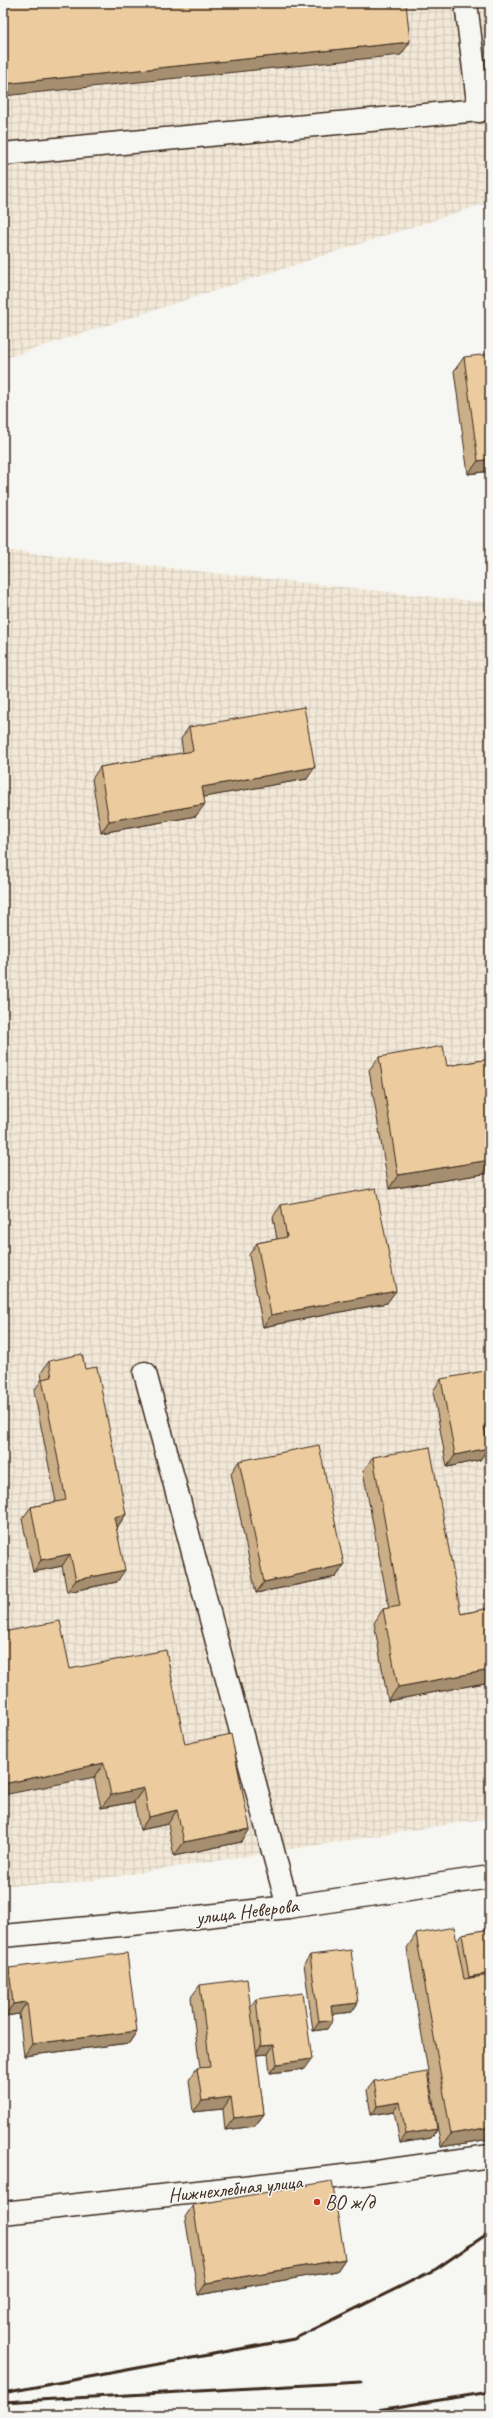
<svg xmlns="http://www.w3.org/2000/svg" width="493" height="2418" viewBox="0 0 493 2418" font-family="Caveat,sans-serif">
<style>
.industrial{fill:url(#industrial-grid)}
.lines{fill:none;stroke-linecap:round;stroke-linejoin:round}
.minor-casing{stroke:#3b2a1e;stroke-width:25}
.minor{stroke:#f6f6f2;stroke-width:22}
.rail{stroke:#3b2a1e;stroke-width:3}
.wall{fill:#cbaf88;stroke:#3b2a1e}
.shaded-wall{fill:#a58f6f;stroke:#3b2a1e}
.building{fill:#eccc9e;stroke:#3b2a1e}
.poi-dot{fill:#c8321e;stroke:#f6f6f2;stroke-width:1.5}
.labels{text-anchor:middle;stroke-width:3;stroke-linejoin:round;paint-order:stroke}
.street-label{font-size:20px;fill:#3b2a1e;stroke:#f6f6f2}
.poi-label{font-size:20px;fill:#3b2a1e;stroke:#f6f6f2;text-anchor:start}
</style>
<defs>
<pattern id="industrial-grid" width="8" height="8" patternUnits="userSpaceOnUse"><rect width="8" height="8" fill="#f3e9d9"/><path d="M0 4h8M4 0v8" fill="none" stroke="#d1c8ba"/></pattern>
</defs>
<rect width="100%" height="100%" fill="#f6f6f2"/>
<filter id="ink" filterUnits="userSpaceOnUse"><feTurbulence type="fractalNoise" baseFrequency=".025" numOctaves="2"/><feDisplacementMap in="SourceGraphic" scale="8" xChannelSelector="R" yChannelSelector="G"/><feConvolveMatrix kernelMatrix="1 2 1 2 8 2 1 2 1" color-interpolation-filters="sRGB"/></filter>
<g filter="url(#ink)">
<!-- industrial -->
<g class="industrial">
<path d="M3,3H490V202L3,359Z"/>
<path d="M3,550L490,603V1818L62,1885H3Z"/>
</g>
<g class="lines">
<defs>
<g id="minor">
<path d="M466,3L479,111"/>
<path d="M3,154L490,109"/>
<path d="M145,1373L288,1907"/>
<path d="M3,1936L152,1922L288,1907L490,1877"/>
<path d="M3,2213L363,2174L490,2156"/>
</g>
</defs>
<!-- minor casing -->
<use href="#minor" class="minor-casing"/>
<!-- minor -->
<use href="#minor" class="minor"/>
<!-- rail -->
<g class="rail">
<path d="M3,2393L294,2339L436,2269L490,2232"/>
<path d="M3,2402L361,2382"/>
<path d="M346,2415L490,2392"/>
</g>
</g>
<!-- wall -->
<g class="wall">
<path d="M464,357L490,471L468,474L454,371Z"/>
<path d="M189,727L307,779L203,797L196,816L101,833L92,779L100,767L183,753L181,739Z"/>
<path d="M379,1057L447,1066L490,1059V1173L389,1189L369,1070Z"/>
<path d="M281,1205L387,1303L263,1327L249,1255L257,1243L277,1239L273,1217Z"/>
<path d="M49,1361L85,1369L126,1514L118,1526L116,1527L117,1582L67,1592L62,1566L33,1572L22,1519L31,1507L56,1502L34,1391L42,1379L41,1373Z"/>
<path d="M441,1379L486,1435L488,1448L480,1460L447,1467L433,1391Z"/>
<path d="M373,1457L461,1614L490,1608V1682L388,1701L374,1623L383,1609L389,1608L363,1471Z"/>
<path d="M239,1461L344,1565L336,1577L256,1593L231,1473Z"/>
<path d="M70,1669L185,1744L250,1829L241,1842L174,1856L168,1824L140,1830L134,1802L101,1808Z"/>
<path d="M490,1929V2139L441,2147L407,1948L416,1934L457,1941L462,1934Z"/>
<path d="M310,1955L352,2012L332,2014L327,2029L313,2031L304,1964Z"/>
<path d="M9,1968L137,2031L129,2043L24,2056L19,2014L5,2016L3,1999V1976Z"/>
<path d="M200,1985L250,2007L256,1999L305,2069L270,2073L268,2054L256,2055L264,2114L255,2126L225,2130L223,2109L193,2112L189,2080L197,2068H200L191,1997Z"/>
<path d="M374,2081L437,2129L431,2138L400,2143L394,2111L371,2115L367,2090Z"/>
<path d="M193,2205L345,2259L337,2271L198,2295L185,2217Z"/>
</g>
<!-- shaded-wall -->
<g class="shaded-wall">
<path d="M410,42L401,55L3,96V84Z"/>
<path d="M490,459V471L468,474L478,461Z"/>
<path d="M315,767L307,779L193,799L202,787Z"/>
<path d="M205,804L196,816L101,833L109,821Z"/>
<path d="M490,1160V1173L389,1189L398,1175Z"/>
<path d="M396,1291L387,1303L263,1327L271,1315Z"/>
<path d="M490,1424V1434L476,1437L484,1425Z"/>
<path d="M488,1448L480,1460L447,1467L455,1455Z"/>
<path d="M126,1514L118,1526L106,1529L114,1517Z"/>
<path d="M70,1554L62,1566L33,1572L41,1560Z"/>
<path d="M344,1565L336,1577L256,1593L264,1582Z"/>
<path d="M125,1570L117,1582L67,1592L76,1580Z"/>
<path d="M490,1670V1682L388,1701L398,1687Z"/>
<path d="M104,1763L95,1777L3,1795V1784Z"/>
<path d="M144,1788L134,1802L101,1808L111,1795Z"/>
<path d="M177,1810L168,1824L140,1830L149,1817Z"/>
<path d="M250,1829L241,1842L174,1856L184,1842Z"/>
<path d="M490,1973V1981L463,1986L469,1977Z"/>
<path d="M27,2002L19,2014L5,2016L13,2004Z"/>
<path d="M358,2003L352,2012L325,2015L331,2006Z"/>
<path d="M333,2020L327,2029L313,2031L319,2022Z"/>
<path d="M137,2031L129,2043L24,2056L32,2044Z"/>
<path d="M274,2045L268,2054L255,2055L261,2046Z"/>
<path d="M312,2059L305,2069L270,2073L277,2064Z"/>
<path d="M231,2097L223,2109L193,2112L202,2101Z"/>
<path d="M400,2102L394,2111L371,2115L378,2106Z"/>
<path d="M264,2114L255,2126L225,2130L234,2118Z"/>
<path d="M490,2127V2139L441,2147L451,2134Z"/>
<path d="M437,2129L431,2138L400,2143L406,2134Z"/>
<path d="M345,2259L337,2271L198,2295L206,2283Z"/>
</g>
<!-- building -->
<g class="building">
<path d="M3,3H406L410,42L3,84Z"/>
<path d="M490,354V459L478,461L464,357Z"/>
<path d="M304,707L315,767L202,787L205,804L109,821L100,767L193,751L189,727Z"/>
<path d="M443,1046L447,1066L490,1059V1160L398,1175L379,1057Z"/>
<path d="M376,1188L396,1291L271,1315L257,1243L287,1237L281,1205Z"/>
<path d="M82,1354L85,1369L97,1367L126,1514L114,1517L125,1570L76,1580L70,1554L41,1560L31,1507L66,1500L42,1379L52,1377L49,1361Z"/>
<path d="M490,1370V1424L484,1425L488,1448L455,1455L441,1379Z"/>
<path d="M319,1445L344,1565L264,1582L239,1461Z"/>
<path d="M430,1447L461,1614L490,1608V1670L398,1687L383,1609L400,1606L373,1457Z"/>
<path d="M60,1621L70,1669L166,1650L185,1744L231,1734L250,1829L184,1842L177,1810L149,1817L144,1788L111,1795L104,1763L3,1784V1632Z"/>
<path d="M454,1927L464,1979L490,1975V2127L451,2134L416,1934Z"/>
<path d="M490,1929V1973L469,1977L462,1934Z"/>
<path d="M351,1950L358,2003L331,2006L333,2020L319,2022L310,1955Z"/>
<path d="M127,1953L137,2031L32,2044L27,2002L13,2004L9,1968Z"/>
<path d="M247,1979L264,2114L234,2118L231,2097L202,2101L197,2068L210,2067L200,1985Z"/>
<path d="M303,1993L312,2059L277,2064L274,2045L261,2046L256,1999Z"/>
<path d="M427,2072L437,2129L406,2134L400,2102L378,2106L374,2081Z"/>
<path d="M332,2181L345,2259L206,2283L193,2205Z"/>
</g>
</g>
<!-- markers -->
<circle class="poi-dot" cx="317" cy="2202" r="4"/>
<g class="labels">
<!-- street labels -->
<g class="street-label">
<text transform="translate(247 1911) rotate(-7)" y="7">улица Неверова</text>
<text transform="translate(235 2188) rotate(-6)" y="7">Нижнехлебная улица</text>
</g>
<!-- poi labels -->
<g class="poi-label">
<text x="325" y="2209">ВО ж/д</text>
</g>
</g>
<!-- margin -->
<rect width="493" height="2418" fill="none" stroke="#f6f6f2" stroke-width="16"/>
<rect x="8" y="8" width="477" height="2402" fill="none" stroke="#3b2a1e" stroke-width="1.5" filter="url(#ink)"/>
</svg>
